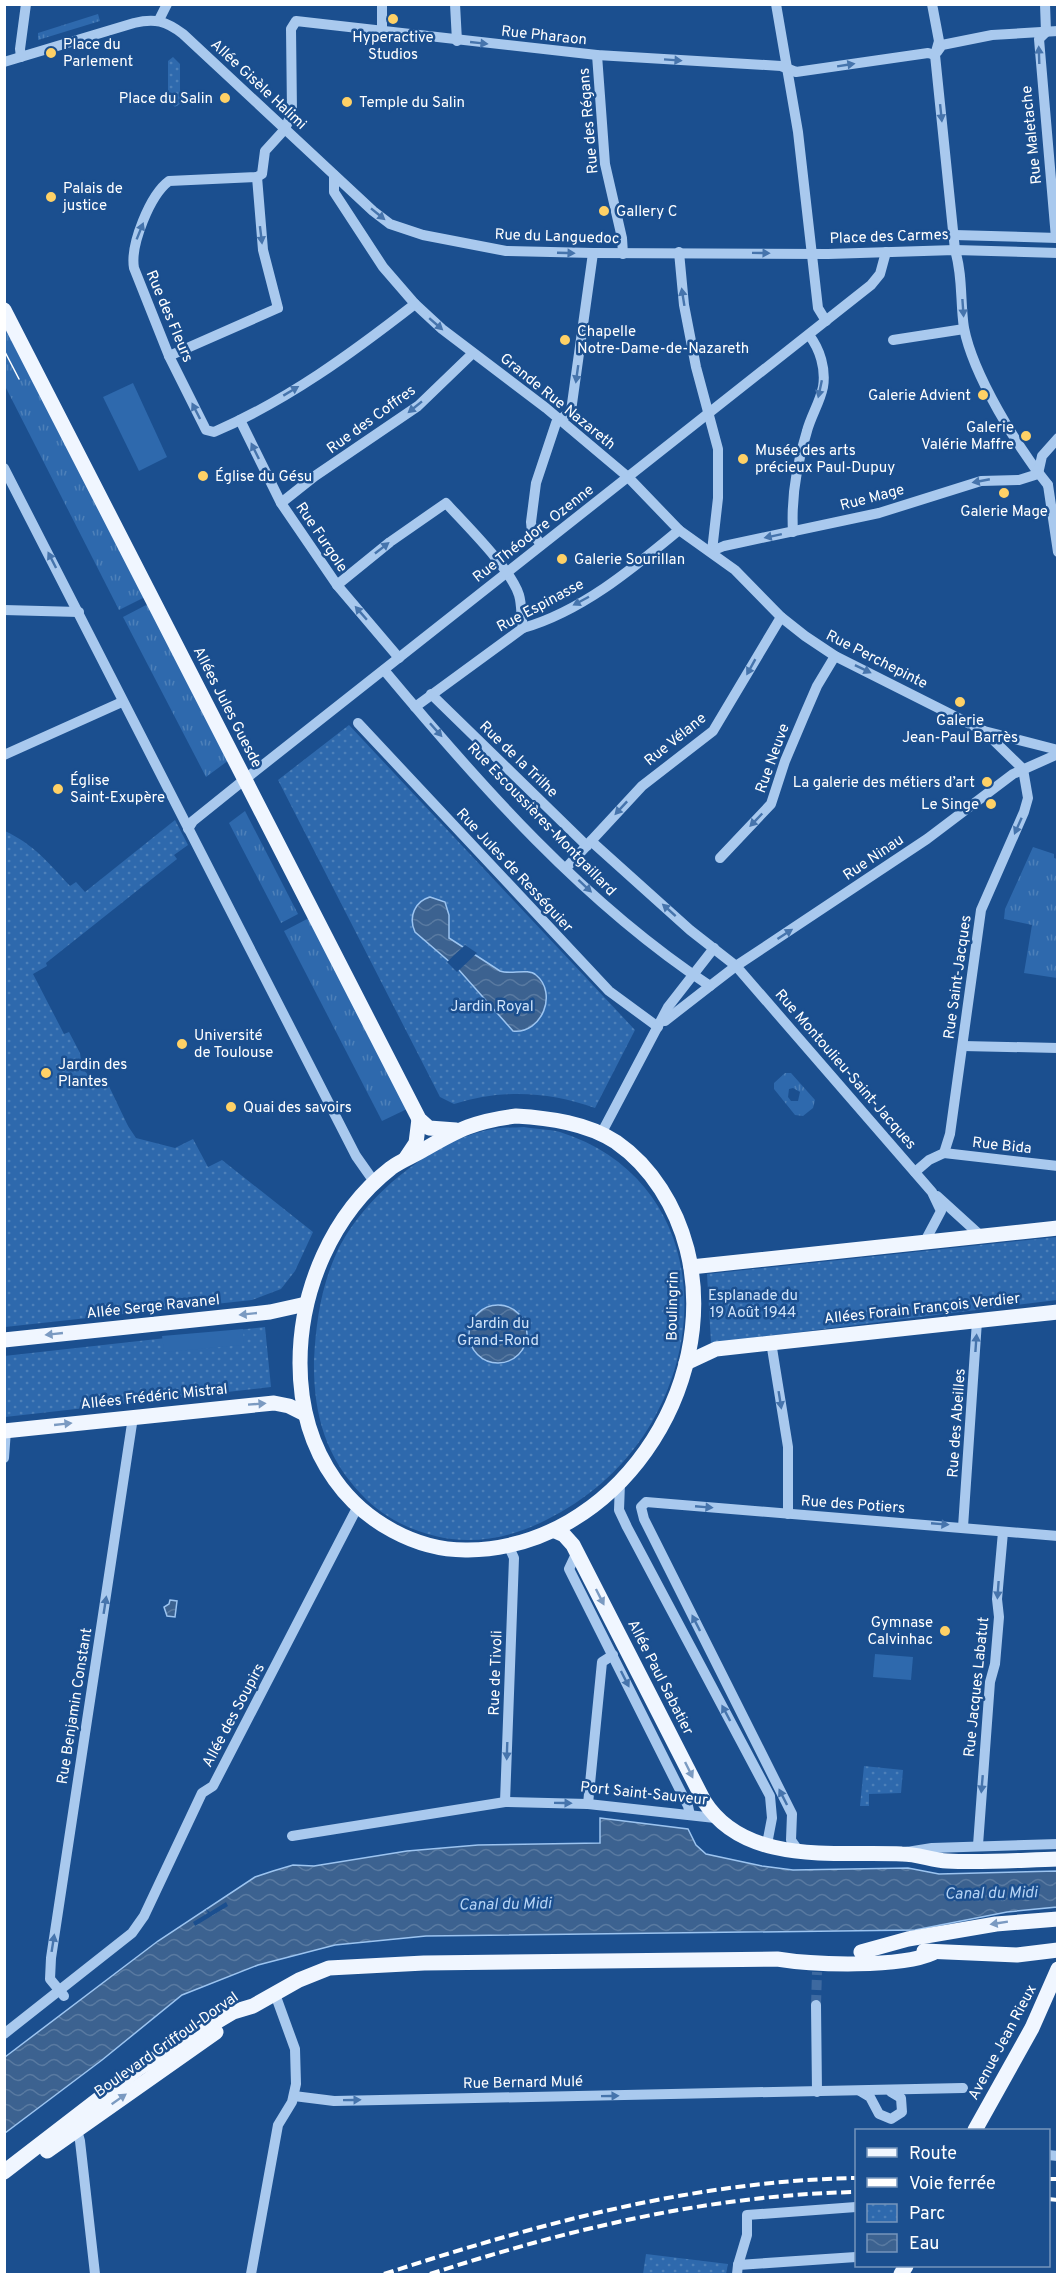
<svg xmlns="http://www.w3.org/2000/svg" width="1062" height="2279" viewBox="0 0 1062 2279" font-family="Overpass,sans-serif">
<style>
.grass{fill:url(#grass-tufts);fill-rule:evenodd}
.park{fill:url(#park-dots)}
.pitch{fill:#2e69ad}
.water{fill:url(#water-waves);stroke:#9cc4f0;stroke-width:1.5}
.pier{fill:#1b4f8f}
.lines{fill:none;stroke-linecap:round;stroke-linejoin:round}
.minor-tunnel{stroke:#3d69a0;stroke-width:10;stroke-dasharray:10 5;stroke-linecap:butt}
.minor{stroke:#a9c9ee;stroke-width:10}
.major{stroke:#f0f6ff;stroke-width:15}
.tram{stroke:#fff;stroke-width:1.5}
.rail{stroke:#fff;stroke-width:4;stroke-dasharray:10 4.5;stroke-linecap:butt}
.oneway{fill:#4674ac}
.oneway2{fill:#7b9ac1}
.poi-dot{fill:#ffd166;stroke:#1b4f8f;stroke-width:2}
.labels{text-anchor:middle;stroke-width:5;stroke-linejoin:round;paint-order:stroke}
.street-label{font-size:15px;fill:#fff;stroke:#1b4f8f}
.poi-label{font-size:15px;fill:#fff;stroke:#1b4f8f;text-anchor:start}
.park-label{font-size:15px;fill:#cfe3fa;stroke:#1b4f8f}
.water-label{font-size:16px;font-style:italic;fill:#b5d3f5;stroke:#1b4f8f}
</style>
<defs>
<pattern id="grass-tufts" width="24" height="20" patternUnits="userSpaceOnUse" patternTransform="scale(1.5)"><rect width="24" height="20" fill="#2e69ad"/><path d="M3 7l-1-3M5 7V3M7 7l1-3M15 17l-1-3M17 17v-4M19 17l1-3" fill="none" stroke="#4d80b9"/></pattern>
<pattern id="park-dots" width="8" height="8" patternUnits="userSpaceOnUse" patternTransform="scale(1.5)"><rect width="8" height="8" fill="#2e69ad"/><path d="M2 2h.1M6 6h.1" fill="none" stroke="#4d80b9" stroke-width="1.8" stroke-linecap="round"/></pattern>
<pattern id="water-waves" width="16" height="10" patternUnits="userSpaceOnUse" patternTransform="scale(1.5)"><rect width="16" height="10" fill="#3c6290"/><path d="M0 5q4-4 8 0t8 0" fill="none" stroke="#597aa1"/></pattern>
</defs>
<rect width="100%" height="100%" fill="#1b4f8f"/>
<!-- grass -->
<g class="grass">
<path d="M98,14L100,21L38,40V33Z"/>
<path d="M4,325L145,597L119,610L5,386Z"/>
<path d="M148,604L229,760L206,777L123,617Z"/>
<path d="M245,811L298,914L281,923L229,823Z"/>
<path d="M1033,847L1054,854V858L1057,859V978L1024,973L1032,925L1004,919L1005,909Z"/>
<path d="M309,918L407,1109L382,1121L284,931Z"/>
<path d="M785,1073H791L815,1100L813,1108L803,1116L795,1115L774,1089V1083ZM793,1088L800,1092L798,1101H791L788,1097L789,1089Z"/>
</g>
<!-- park -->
<g class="park">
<path d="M173,57L180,64V104L175,107L168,101V61Z"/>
<path d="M349,725L635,1030L595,1108C548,1091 502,1089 454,1104L440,1097L278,780Z"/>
<path d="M175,820L188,845L174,855L177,859L51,959L46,963L47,966L33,974L64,1034L69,1032L80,1053L82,1068L96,1084L106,1080L128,1126L136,1138L175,1148L193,1139L208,1167L222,1160L313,1232L295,1271L281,1289L252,1300L5,1327V831C33,844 49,863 70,886L76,882L85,892Z"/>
<path d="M524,1127C535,1129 549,1129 560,1132C689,1173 714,1314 652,1422C630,1460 599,1490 561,1512C531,1529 502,1540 468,1540C430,1540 388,1523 362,1495C325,1457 313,1412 314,1360C316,1323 321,1286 337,1252C363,1197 433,1139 493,1129C503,1127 514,1128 524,1127Z"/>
<path d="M1057,1237V1300L711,1343L707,1274Z"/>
<path d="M265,1327L271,1387L5,1417L4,1356Z"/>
<path d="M864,1766L903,1770L901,1793L869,1794V1806H860Z"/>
<path d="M646,2254L728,2264L726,2274H643Z"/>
</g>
<!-- pitch -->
<g class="pitch">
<path d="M133,383L167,457L139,471L103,397Z"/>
<path d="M243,1329L244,1345L164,1352L162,1336Z"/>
<path d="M875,1654L913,1657L911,1680L873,1677Z"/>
</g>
<!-- water -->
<g class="water">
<path d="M430,897L445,902L449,915V938L500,971C510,975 528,968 536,975C558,993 542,1034 513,1031L459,970L415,932C408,917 415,901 430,897Z"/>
<circle cx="498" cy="1334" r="29"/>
<path d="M170,1600L177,1601L175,1617L167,1616L164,1607L169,1604Z"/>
<path d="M600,1818L688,1829L696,1845L706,1854L762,1866L793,1870L908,1868L939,1874L1057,1871V1907L1007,1912L915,1930L426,1936L335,1945L258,1965L182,1995L102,2060L5,2133V2057L158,1941L255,1877L273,1871L293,1865L314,1866L407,1851L478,1845L600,1843Z"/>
</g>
<!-- pier -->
<g class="pier">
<path d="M465,945L477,953L457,972L447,962Z"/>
<path d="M226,1902L228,1906L195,1926L193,1922L208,1913L206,1909L210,1912Z"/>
</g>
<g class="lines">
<!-- minor-tunnel -->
<path class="minor-tunnel" d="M816,2005L817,1972"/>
<!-- minor -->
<g class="minor">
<path d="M382,4V30"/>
<path d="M455,4L457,41"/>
<path d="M776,4L798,132L818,308L826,321"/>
<path d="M932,4L939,41L935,55L955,250C963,276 960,302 964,328C973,375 1018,448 1048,485"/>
<path d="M1045,4L1046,32L1039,39L1056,238"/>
<path d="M159,20L167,4"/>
<path d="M937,52L942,45L992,35L1058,31"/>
<path d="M597,55L605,164L622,238L623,254"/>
<path d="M21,57L20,49L26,4"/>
<path d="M4,62L134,23C155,18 166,21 183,34L373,211L390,224L423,235L506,251L593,253L828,254L955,250L1058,253"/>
<path d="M334,175V192L383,267L415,304L442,329L546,408L628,477L679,530L735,570L781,617L805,636L835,656L984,731L1058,750"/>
<path d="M954,235L1058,238"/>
<path d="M679,252L684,305L696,367L718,449V498L712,551"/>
<path d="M415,304C352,353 288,400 214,432L206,430L169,356L134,268C130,245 150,195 169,181L257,177L262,174L265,151L285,129L292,112L291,29L296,21L597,55L781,66L796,72L928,53L935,55"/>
<path d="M893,340L964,329"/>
<path d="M169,356L278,308L263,250L257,177"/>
<path d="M240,420L281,503L337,585L399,658"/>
<path d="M4,468L356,1156L375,1183"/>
<path d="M1038,474L1042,456L1058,438"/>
<path d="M1048,485L1058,552"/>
<path d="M281,503L315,476L418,406L473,353"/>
<path d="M793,532C791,498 797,463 807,431C811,416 820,402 823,387C826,369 820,349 809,335"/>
<path d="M541,545L532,532L531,522L536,483L556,423L571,411L593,253"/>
<path d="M712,551L724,546L879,513L981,481L1019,480L1038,474"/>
<path d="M337,585L390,542L446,503C466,525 511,569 519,595C522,605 521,618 523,628"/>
<path d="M4,610L79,612"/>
<path d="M384,670C480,785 584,903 710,986L736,966L690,930L591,841"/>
<path d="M431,694L587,846"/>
<path d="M415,707L523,628C582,611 632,569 679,530"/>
<path d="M358,723L609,991L658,1027"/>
<path d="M984,731L1023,769"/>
<path d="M4,755L122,702"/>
<path d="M188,829L193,821L244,780L871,285L880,274L886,252"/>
<path d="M720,858L771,804L785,761L804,716L817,686L835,656"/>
<path d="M566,868L642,786L713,731L781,617"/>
<path d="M665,1021L710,986"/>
<path d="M963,1046L1058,1048"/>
<path d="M601,1134L668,1007L714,948"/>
<path d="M944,1153L1058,1166"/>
<path d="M915,1172L929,1160L944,1153L950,1134L981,910L1024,812L1028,798L1023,769"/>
<path d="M937,1196L981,1236"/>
<path d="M924,1243L941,1211L932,1192L736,966L927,839L1013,774L1058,754"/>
<path d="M771,1342L788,1447V1514"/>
<path d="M4,1458L6,1430"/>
<path d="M620,1483L619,1510L627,1527L770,1796L772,1818L767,1844"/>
<path d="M963,1527L977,1321"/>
<path d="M577,1552L569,1569L688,1806L690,1815"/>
<path d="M505,1802L514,1558L509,1547"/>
<path d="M588,1804L602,1662L613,1655"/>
<path d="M292,1836L505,1802L588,1804L715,1818"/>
<path d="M978,1845L990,1682L995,1664L999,1617L997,1599L1003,1532"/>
<path d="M798,1850L791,1840L792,1814L644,1519L641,1507L646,1502L1058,1536"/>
<path d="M907,1852L932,1848L1058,1844"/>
<path d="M64,1996L50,1979L51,1958L133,1417"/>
<path d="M816,2005L817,2092"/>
<path d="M4,2034L132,1933L144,1916L202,1793L213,1786L358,1506"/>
<path d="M860,2091L870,2097L879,2114L891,2119L902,2112L901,2098L891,2092"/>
<path d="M294,2096L334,2101L963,2088"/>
<path d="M75,2124L80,2141L95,2274"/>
<path d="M1048,2155L1058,2156"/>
<path d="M738,2265L747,2235V2215L856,2207"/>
<path d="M251,2274L278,2125L292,2102L296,2084L295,2049L275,1994"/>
<path d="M737,2274L738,2265L856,2257"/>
</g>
<!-- major -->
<g class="major">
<path d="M4,310L419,1119L429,1128L456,1130"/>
<path d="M516,1116C549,1118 587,1123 616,1142C652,1167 676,1207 687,1249C722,1388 615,1548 468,1550C416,1551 364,1521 335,1480C310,1445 300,1405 300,1363C300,1290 332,1214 391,1168C402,1160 414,1156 425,1149C459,1129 476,1121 516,1116Z"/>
<path d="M406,1158L416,1143L419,1119"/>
<path d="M691,1267L1058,1228"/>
<path d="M4,1340L270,1312L306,1304"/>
<path d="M686,1363L716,1349L1058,1312"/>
<path d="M4,1431L274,1403L289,1406L305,1414"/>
<path d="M555,1531L564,1535L573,1545L704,1801C745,1866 836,1851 902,1854C917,1854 932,1860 947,1861C984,1863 1021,1860 1058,1859"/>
<path d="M924,1951L1017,1955L1058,1950"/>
<path d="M861,1952L908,1939L996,1924L1058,1919"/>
<path d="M975,2130L1032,2028L1058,1969"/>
<path d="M47,2151L216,2032"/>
<path d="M4,2172L139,2068L233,2012L253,2006L299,1980L329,1968L424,1963L777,1959C814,1965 900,1968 933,1953"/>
<path d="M901,2274L906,2266"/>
</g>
<!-- tram -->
<path class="tram" d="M4,350L19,379"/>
<!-- rail -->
<g class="rail">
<path d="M1048,2179H1058"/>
<path d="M1048,2199L1058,2200"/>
<path d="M384,2274C538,2224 693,2181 856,2178"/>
<path d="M430,2274C569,2229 710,2195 856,2192"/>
</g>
</g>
<!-- one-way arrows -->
<defs><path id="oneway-solid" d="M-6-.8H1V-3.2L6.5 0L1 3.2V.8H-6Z" transform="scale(1.5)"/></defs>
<g class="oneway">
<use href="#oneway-solid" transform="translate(479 43) rotate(6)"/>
<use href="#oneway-solid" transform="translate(1039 55) rotate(-92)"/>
<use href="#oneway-solid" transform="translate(673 60) rotate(4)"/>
<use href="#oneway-solid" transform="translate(846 65) rotate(-9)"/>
<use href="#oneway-solid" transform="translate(941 113) rotate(84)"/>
<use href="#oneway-solid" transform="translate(378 214) rotate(39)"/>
<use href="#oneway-solid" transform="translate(140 231) rotate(-68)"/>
<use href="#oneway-solid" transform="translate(261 235) rotate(83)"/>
<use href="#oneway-solid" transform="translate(566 253) rotate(2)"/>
<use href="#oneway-solid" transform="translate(761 253) rotate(1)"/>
<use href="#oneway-solid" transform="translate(683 297) rotate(-99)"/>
<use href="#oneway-solid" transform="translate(963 308) rotate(86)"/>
<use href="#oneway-solid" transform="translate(436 324) rotate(41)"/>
<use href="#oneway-solid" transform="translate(577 374) rotate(98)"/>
<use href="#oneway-solid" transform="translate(820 389) rotate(102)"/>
<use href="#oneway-solid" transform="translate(291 391) rotate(-31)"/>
<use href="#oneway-solid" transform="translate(415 407) rotate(141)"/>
<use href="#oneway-solid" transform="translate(196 411) rotate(-117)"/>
<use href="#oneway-solid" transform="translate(255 451) rotate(-116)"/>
<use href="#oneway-solid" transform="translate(981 481) rotate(169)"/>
<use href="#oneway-solid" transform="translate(773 536) rotate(168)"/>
<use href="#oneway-solid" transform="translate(382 548) rotate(-38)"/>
<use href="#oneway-solid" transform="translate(52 560) rotate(-117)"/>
<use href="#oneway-solid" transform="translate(581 601) rotate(152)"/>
<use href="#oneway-solid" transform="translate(361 613) rotate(-131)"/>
<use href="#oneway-solid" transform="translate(751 667) rotate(119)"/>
<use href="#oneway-solid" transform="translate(863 669) rotate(26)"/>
<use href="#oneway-solid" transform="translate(436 730) rotate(48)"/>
<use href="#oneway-solid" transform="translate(621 808) rotate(133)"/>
<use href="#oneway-solid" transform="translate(756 820) rotate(134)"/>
<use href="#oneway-solid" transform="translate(1018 826) rotate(114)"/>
<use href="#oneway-solid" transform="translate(585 886) rotate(43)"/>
<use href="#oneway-solid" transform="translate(669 910) rotate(-138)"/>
<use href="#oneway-solid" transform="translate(785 934) rotate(-33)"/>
<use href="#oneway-solid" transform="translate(976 1343) rotate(-86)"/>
<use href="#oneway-solid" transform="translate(780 1400) rotate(81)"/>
<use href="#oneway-solid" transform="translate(704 1507) rotate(5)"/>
<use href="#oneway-solid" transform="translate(940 1524) rotate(5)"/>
<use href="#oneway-solid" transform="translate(998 1590) rotate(94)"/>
<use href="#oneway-solid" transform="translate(105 1605) rotate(-81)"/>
<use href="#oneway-solid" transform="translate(696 1623) rotate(-117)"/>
<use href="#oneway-solid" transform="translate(625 1679) rotate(63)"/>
<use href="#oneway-solid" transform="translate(726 1713) rotate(-118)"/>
<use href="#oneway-solid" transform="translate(507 1751) rotate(92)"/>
<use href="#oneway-solid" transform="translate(982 1784) rotate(95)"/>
<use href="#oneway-solid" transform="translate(783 1797) rotate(-117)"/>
<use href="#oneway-solid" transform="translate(563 1803) rotate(1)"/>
<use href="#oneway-solid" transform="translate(53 1943) rotate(-81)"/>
<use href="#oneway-solid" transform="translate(610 2096) rotate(-1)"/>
<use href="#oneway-solid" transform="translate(352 2100) rotate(-1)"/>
</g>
<g class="oneway2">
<use href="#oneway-solid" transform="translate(248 1314) rotate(174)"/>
<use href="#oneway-solid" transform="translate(54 1334) rotate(174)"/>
<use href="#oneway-solid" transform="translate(257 1404) rotate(-4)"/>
<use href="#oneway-solid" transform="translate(63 1424) rotate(-6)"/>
<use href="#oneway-solid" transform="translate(600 1597) rotate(63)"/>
<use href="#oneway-solid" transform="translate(689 1770) rotate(64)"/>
<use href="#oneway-solid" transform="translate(999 1923) rotate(171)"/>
<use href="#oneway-solid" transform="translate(119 2099) rotate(-35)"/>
</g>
<!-- markers -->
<g class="poi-dot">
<circle cx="393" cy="19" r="6"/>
<circle cx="51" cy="53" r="6"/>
<circle cx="225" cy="98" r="6"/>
<circle cx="347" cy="102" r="6"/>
<circle cx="51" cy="197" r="6"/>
<circle cx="604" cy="211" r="6"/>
<circle cx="565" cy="340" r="6"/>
<circle cx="983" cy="395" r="6"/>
<circle cx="1026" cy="436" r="6"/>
<circle cx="743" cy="459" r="6"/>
<circle cx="203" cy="476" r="6"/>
<circle cx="1004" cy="493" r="6"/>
<circle cx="562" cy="559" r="6"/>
<circle cx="960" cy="702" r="6"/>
<circle cx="987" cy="782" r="6"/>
<circle cx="58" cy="789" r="6"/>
<circle cx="991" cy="804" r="6"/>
<circle cx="182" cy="1044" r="6"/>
<circle cx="46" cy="1073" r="6"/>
<circle cx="231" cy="1107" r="6"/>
<circle cx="945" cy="1631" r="6"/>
</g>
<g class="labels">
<!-- street labels -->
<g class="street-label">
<text transform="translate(544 35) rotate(6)" y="5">Rue Pharaon</text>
<text transform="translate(259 84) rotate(43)" y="5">Allée Gisèle Halimi</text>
<text transform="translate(588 121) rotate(-95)" y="5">Rue des Régans</text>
<text transform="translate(1031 135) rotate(-96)" y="5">Rue Maletache</text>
<text transform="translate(557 236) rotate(2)" y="5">Rue du Languedoc</text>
<text transform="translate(889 236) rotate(-2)" y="5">Place des Carmes</text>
<text transform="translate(170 316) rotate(67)" y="5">Rue des Fleurs</text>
<text transform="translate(558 401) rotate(39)" y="5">Grande Rue Nazareth</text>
<text transform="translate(371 419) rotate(-36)" y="5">Rue des Coffres</text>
<text transform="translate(872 497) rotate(-15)" y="5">Rue Mage</text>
<text transform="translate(533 533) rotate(-38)" y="5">Rue Théodore Ozenne</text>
<text transform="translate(322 537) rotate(56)" y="5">Rue Furgole</text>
<text transform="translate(540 605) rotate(-28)" y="5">Rue Espinasse</text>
<text transform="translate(877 659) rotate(27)" y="5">Rue Perchepinte</text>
<text transform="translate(228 707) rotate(63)" y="5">Allées Jules Guesde</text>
<text transform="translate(675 739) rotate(-39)" y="5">Rue Vélane</text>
<text transform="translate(772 758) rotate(-70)" y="5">Rue Neuve</text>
<text transform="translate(519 759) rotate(44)" y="5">Rue de la Trilhe</text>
<text transform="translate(542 819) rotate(46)" y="5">Rue Escoussières-Montgaillard</text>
<text transform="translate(873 857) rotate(-34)" y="5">Rue Ninau</text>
<text transform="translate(515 870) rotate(47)" y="5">Rue Jules de Rességuier</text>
<text transform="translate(957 977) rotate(-82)" y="5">Rue Saint-Jacques</text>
<text transform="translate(846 1069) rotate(49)" y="5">Rue Montoulieu-Saint-Jacques</text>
<text transform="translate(1002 1145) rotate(6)" y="5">Rue Bida</text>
<text transform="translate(153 1306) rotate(-6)" y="5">Allée Serge Ravanel</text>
<text transform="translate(672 1306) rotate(-89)" y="5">Boulingrin</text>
<text transform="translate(922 1308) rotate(-6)" y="5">Allées Forain François Verdier</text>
<text transform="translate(154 1396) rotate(-6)" y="5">Allées Frédéric Mistral</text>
<text transform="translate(956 1423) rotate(-86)" y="5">Rue des Abeilles</text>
<text transform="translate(853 1504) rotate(4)" y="5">Rue des Potiers</text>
<text transform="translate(495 1673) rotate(-88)" y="5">Rue de Tivoli</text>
<text transform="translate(661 1677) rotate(63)" y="5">Allée Paul Sabatier</text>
<text transform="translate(976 1687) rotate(-84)" y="5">Rue Jacques Labatut</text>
<text transform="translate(74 1706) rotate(-81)" y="5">Rue Benjamin Constant</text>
<text transform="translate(233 1715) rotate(-62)" y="5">Allée des Soupirs</text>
<text transform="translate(644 1793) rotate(6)" y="5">Port Saint-Sauveur</text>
<text transform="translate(1002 2042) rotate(-62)" y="5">Avenue Jean Rieux</text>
<text transform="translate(166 2044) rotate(-35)" y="5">Boulevard Griffoul-Dorval</text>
<text transform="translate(523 2082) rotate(-1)" y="5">Rue Bernard Mulé</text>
</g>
<!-- poi labels -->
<g class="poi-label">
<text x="393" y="42" text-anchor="middle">Hyperactive<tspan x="393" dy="17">Studios</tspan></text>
<text x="63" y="49">Place du<tspan x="63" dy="17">Parlement</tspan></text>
<text x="213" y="103" text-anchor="end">Place du Salin</text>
<text x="359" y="107">Temple du Salin</text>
<text x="63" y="193">Palais de<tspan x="63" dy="17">justice</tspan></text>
<text x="616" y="216">Gallery C</text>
<text x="577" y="336">Chapelle<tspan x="577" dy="17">Notre-Dame-de-Nazareth</tspan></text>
<text x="971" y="400" text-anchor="end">Galerie Advient</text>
<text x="1014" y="432" text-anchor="end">Galerie<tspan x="1014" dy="17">Valérie Maffre</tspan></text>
<text x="755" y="455">Musée des arts<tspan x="755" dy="17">précieux Paul-Dupuy</tspan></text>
<text x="215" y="481">Église du Gésu</text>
<text x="1004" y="516" text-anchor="middle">Galerie Mage</text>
<text x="574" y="564">Galerie Sourillan</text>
<text x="960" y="725" text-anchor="middle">Galerie<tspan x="960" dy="17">Jean-Paul Barrès</tspan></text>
<text x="70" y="785">Église<tspan x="70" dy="17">Saint-Exupère</tspan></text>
<text x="975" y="787" text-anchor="end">La galerie des métiers d’art</text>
<text x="979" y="809" text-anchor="end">Le Singe</text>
<text x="194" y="1040">Université<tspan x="194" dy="17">de Toulouse</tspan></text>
<text x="58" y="1069">Jardin des<tspan x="58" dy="17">Plantes</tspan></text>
<text x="243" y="1112">Quai des savoirs</text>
<text x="933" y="1627" text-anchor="end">Gymnase<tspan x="933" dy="17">Calvinhac</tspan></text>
</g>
<!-- park labels -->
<g class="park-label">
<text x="492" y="1011">Jardin Royal</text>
<text x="753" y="1300">Esplanade du<tspan x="753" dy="17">19 Août 1944</tspan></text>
<text x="498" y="1328">Jardin du<tspan x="498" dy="17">Grand-Rond</tspan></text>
</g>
<!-- water labels -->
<g class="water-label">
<text transform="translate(991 1892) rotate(-1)" y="6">Canal du Midi</text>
<text transform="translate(505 1903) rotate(-1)" y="6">Canal du Midi</text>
</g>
</g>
<!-- border -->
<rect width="1062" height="2279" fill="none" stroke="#ffffff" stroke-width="12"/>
<!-- legend -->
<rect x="855" y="2129" width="195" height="138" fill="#1b4f8f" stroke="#7695bc" stroke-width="1.5"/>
<rect x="867" y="2148" width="30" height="9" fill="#f0f6ff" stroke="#7695bc" stroke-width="1.5"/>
<text x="909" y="2159" font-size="18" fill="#ffffff">Route</text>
<rect x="867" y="2178" width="30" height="9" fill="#ffffff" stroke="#7695bc" stroke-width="1.5"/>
<text x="909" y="2189" font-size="18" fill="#ffffff">Voie ferrée</text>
<rect x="867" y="2204" width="30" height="18" fill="url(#park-dots)" stroke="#7695bc" stroke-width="1.5"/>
<text x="909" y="2219" font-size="18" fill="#ffffff">Parc</text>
<rect x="867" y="2234" width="30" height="18" fill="url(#water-waves)" stroke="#7695bc" stroke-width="1.5"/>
<text x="909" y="2249" font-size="18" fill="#ffffff">Eau</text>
</svg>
